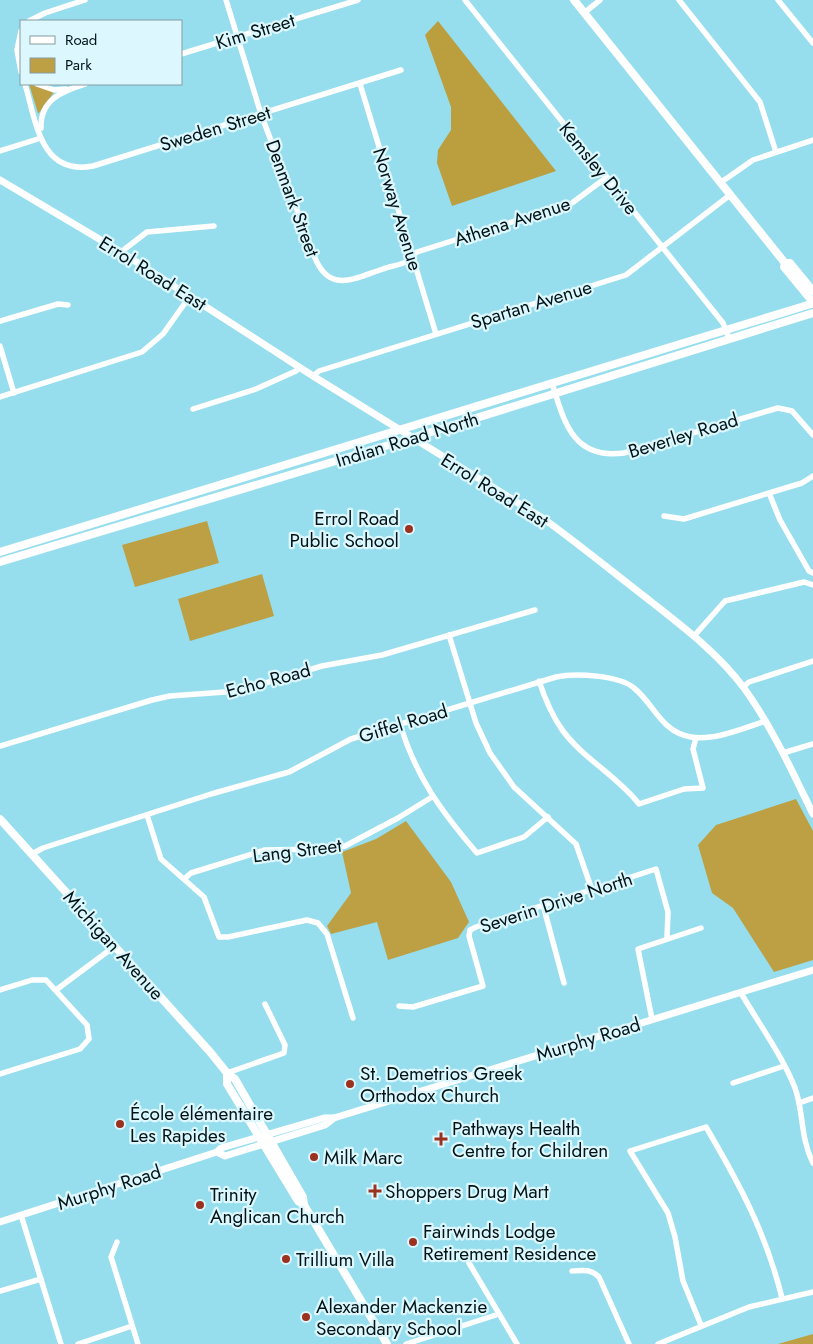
<svg xmlns="http://www.w3.org/2000/svg" width="813" height="1344" viewBox="0 0 813 1344" font-family="Jost,sans-serif">
<style>
.green{fill:#bda043}
.forest{fill:#bb9e3d}
.lines{fill:none;stroke-linecap:round;stroke-linejoin:round}
.minor{stroke:#fff;stroke-width:5.5}
.tertiary{stroke:#fff;stroke-width:7}
.secondary{stroke:#fff;stroke-width:8}
.poi-dot{fill:#9b311f;stroke:#dcf7fd;stroke-width:2}
.labels{text-anchor:middle;stroke-width:4.5;stroke-linejoin:round;paint-order:stroke}
.street-label{font-size:19px;fill:#001418;stroke:#dcf7fd}
.poi-label{font-size:19px;fill:#001418;stroke:#dcf7fd;text-anchor:start}
</style>
<rect width="100%" height="100%" fill="#96deee"/>
<!-- green -->
<g class="green">
<path d="M29,84L54,92L39,113H38Z"/>
<path d="M207,521L219,563L135,587L122,545Z"/>
<path d="M262,574L274,616L190,641L178,599Z"/>
<path d="M796,799L813,831V960L774,972L733,908L712,893L698,845L716,825Z"/>
<path d="M406,821L451,882L469,922L458,938L388,960L377,922L331,934L327,926L351,893L342,852L376,839Z"/>
<path d="M813,1334V1344H778Z"/>
</g>
<!-- forest -->
<path class="forest" d="M438,21L556,171L452,206L437,163L438,150L451,130V107L425,35Z"/>
<g class="lines">
<!-- minor -->
<g class="minor">
<path d="M226,0L261,114L315,258C330,294 355,278 383,269C390,266 403,265 409,260C412,257 413,254 417,252L572,203L607,177"/>
<path d="M465,0L723,323L729,338"/>
<path d="M679,0L760,102L776,152"/>
<path d="M778,0L813,43"/>
<path d="M584,13L600,0"/>
<path d="M29,21L45,13L85,0"/>
<path d="M21,31L17,50L21,72"/>
<path d="M181,54L358,0"/>
<path d="M25,84C36,121 40,176 93,166L401,70"/>
<path d="M37,84L54,90L66,89"/>
<path d="M360,84L436,334"/>
<path d="M41,128C40,100 62,91 85,84"/>
<path d="M0,151L41,138"/>
<path d="M720,183L753,160L813,140"/>
<path d="M121,252L147,232L214,226"/>
<path d="M0,321L58,304L68,305"/>
<path d="M0,346L14,393"/>
<path d="M313,376L319,371L626,275L730,195"/>
<path d="M552,383C564,422 573,460 624,453L778,408L792,411L813,435"/>
<path d="M0,397L142,352L163,334L190,296"/>
<path d="M193,409L256,389L296,371L300,367"/>
<path d="M769,493L780,520L809,571L813,573"/>
<path d="M664,516L684,519L802,483L813,476"/>
<path d="M449,635L476,723L490,753L514,787L576,844L592,890"/>
<path d="M694,636L725,601L804,582L813,585"/>
<path d="M539,681C545,699 552,716 563,731C584,759 617,776 639,804L684,789L703,788L693,749L696,738"/>
<path d="M743,687L749,682L813,661"/>
<path d="M400,724C416,777 441,811 477,853L524,837L548,817"/>
<path d="M0,746L152,700L170,696L239,691L322,666L382,655L535,610"/>
<path d="M783,753L813,744"/>
<path d="M147,815L161,859L204,897L219,937H228L307,920L318,923L327,934L353,1018"/>
<path d="M32,854L43,848L211,794L289,772L351,739L556,677C575,673 619,675 634,688C655,705 661,732 691,737C715,741 744,728 766,721"/>
<path d="M184,879L191,873L265,850L324,849L345,846L398,818L432,797"/>
<path d="M543,905L564,983"/>
<path d="M0,990L32,980H46L87,1025L89,1039L80,1049L0,1074"/>
<path d="M56,990L115,946"/>
<path d="M741,993C759,1024 782,1055 795,1088C804,1113 800,1137 813,1163"/>
<path d="M399,1006L413,1007L483,986L469,936L470,930L476,927L656,869L668,912L667,938"/>
<path d="M652,1019L638,949L701,928"/>
<path d="M227,1073L284,1053L285,1045L265,1004"/>
<path d="M733,1083L784,1066"/>
<path d="M799,1103L813,1098"/>
<path d="M21,1215L61,1344"/>
<path d="M117,1242L111,1257L138,1344"/>
<path d="M469,1263L517,1344"/>
<path d="M572,1271C584,1270 591,1269 599,1277L629,1344"/>
<path d="M0,1291L41,1279"/>
<path d="M701,1325L683,1281L675,1237L668,1213L630,1151L706,1127C740,1185 766,1233 782,1298"/>
<path d="M78,1344L132,1326"/>
<path d="M406,1344L499,1314"/>
<path d="M658,1344L749,1307L813,1292"/>
</g>
<!-- tertiary -->
<g class="tertiary">
<path d="M0,180L121,252L313,376L544,519C580,545 614,573 649,600C683,627 718,653 744,688C772,727 792,771 813,814"/>
<path d="M217,1152L225,1156L325,1125L334,1118"/>
<path d="M0,1222L217,1152L221,1148L324,1118H334L813,970"/>
</g>
<!-- secondary -->
<g class="secondary">
<path d="M574,0L785,263H790L813,291"/>
<path d="M785,263L784,267L812,301"/>
<path d="M0,552L811,304"/>
<path d="M0,562L412,438L813,313"/>
<path d="M0,819L211,1053L227,1073L235,1079L303,1197L304,1205L387,1344"/>
<path d="M227,1073V1084L298,1201L304,1205"/>
</g>
</g>
<!-- markers -->
<g class="poi-dot">
<circle cx="409" cy="529" r="5"/>
<circle cx="350" cy="1084" r="5"/>
<circle cx="120" cy="1124" r="5"/>
<path d="M438.5 1131.5h5v5h5v5h-5v5h-5v-5h-5v-5h5z"/>
<circle cx="314" cy="1157" r="5"/>
<path d="M372.5 1183.5h5v5h5v5h-5v5h-5v-5h-5v-5h5z"/>
<circle cx="200" cy="1205" r="5"/>
<circle cx="413" cy="1242" r="5"/>
<circle cx="286" cy="1259" r="5"/>
<circle cx="306" cy="1317" r="5"/>
</g>
<g class="labels">
<!-- street labels -->
<g class="street-label">
<text transform="translate(255 31) rotate(-17)" y="7">Kim Street</text>
<text transform="translate(215 128) rotate(-17)" y="7">Sweden Street</text>
<text transform="translate(599 168) rotate(51)" y="7">Kemsley Drive</text>
<text transform="translate(293 198) rotate(70)" y="7">Denmark Street</text>
<text transform="translate(398 209) rotate(73)" y="7">Norway Avenue</text>
<text transform="translate(512 221) rotate(-18)" y="7">Athena Avenue</text>
<text transform="translate(153 273) rotate(32)" y="7">Errol Road East</text>
<text transform="translate(531 304) rotate(-17)" y="7">Spartan Avenue</text>
<text transform="translate(683 435) rotate(-17)" y="7">Beverley Road</text>
<text transform="translate(407 439) rotate(-17)" y="7">Indian Road North</text>
<text transform="translate(495 490) rotate(32)" y="7">Errol Road East</text>
<text transform="translate(268 680) rotate(-15)" y="7">Echo Road</text>
<text transform="translate(403 723) rotate(-17)" y="7">Giffel Road</text>
<text transform="translate(297 850) rotate(-7)" y="7">Lang Street</text>
<text transform="translate(556 902) rotate(-18)" y="7">Severin Drive North</text>
<text transform="translate(114 945) rotate(48)" y="7">Michigan Avenue</text>
<text transform="translate(588 1039) rotate(-17)" y="7">Murphy Road</text>
<text transform="translate(109 1187) rotate(-18)" y="7">Murphy Road</text>
</g>
<!-- poi labels -->
<g class="poi-label">
<text x="399" y="525" text-anchor="end">Errol Road<tspan x="399" dy="22">Public School</tspan></text>
<text x="360" y="1080">St. Demetrios Greek<tspan x="360" dy="22">Orthodox Church</tspan></text>
<text x="130" y="1120">École élémentaire<tspan x="130" dy="22">Les Rapides</tspan></text>
<text x="452" y="1135">Pathways Health<tspan x="452" dy="22">Centre for Children</tspan></text>
<text x="324" y="1164">Milk Marc</text>
<text x="385" y="1198">Shoppers Drug Mart</text>
<text x="210" y="1201">Trinity<tspan x="210" dy="22">Anglican Church</tspan></text>
<text x="423" y="1238">Fairwinds Lodge<tspan x="423" dy="22">Retirement Residence</tspan></text>
<text x="296" y="1266">Trillium Villa</text>
<text x="316" y="1313">Alexander Mackenzie<tspan x="316" dy="22">Secondary School</tspan></text>
</g>
</g>
<!-- legend -->
<rect x="20" y="20" width="162" height="65" fill="#dcf7fd" stroke="#849ca1"/>
<rect x="30" y="36" width="25" height="8" fill="#ffffff" stroke="#849ca1"/>
<text x="65" y="45" font-size="15" fill="#001418">Road</text>
<rect x="30" y="58" width="25" height="15" fill="#bda043" stroke="#849ca1"/>
<text x="65" y="70" font-size="15" fill="#001418">Park</text>
</svg>
